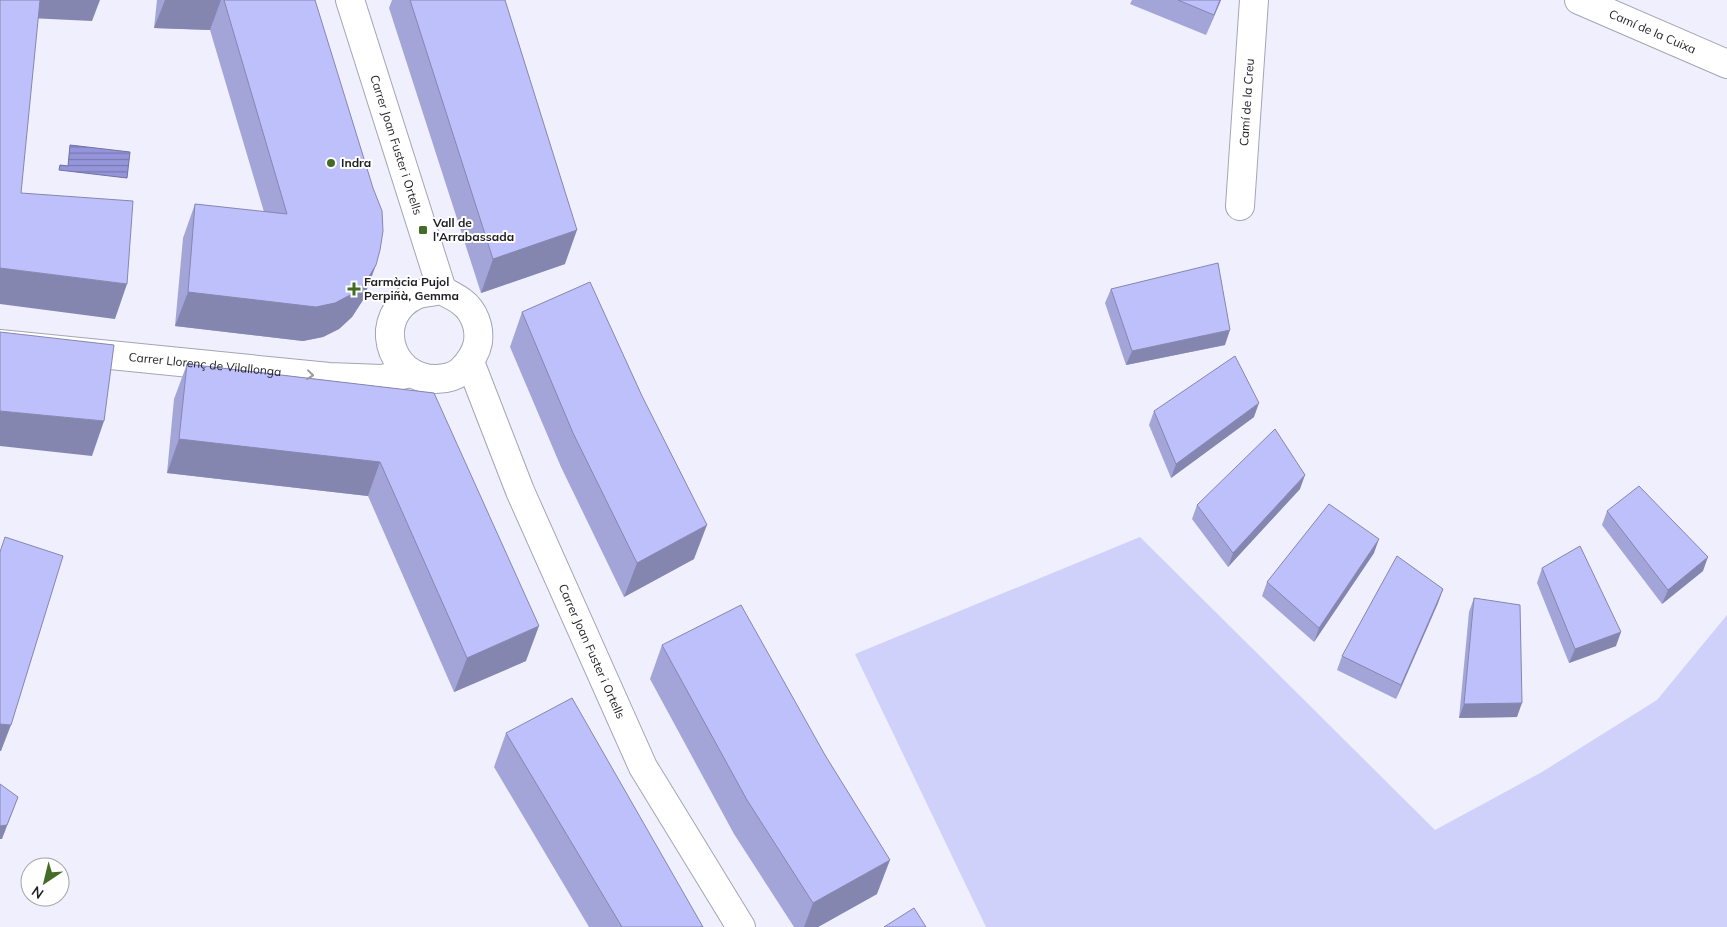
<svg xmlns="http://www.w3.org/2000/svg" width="1727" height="927" viewBox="0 0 1727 927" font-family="Mulish,sans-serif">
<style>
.green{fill:#cfd1fa}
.water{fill:url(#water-rules);stroke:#7171a4}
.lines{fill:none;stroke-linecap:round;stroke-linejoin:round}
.minor-casing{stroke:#a4a5b3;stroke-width:30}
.minor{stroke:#fff;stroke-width:28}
.wall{fill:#a3a5d8}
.shaded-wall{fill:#8586b0}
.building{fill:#bec0fb;stroke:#8586b0}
.oneway{stroke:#9a9a9c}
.poi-dot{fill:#456c26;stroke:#fefefe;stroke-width:2}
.labels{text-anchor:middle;stroke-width:4;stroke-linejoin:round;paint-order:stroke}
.street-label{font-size:12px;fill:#1e1e23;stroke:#fefefe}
.poi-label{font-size:12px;font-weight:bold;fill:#1e1e23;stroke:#fefefe;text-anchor:start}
</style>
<defs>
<pattern id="water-rules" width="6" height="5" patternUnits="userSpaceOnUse" patternTransform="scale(1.25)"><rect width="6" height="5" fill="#9595dc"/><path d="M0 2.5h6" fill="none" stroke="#7979b2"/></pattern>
</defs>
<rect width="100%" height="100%" fill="#efeffe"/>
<!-- green -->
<path class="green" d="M1140,537L1435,830L1542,772L1657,700L1727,615V927H986L855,654Z"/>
<!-- water -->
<path class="water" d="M70,145L130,152L127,178L59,170L60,165L68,166Z"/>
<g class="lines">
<defs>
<g id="minor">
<path id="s1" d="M350,0L442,290"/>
<path id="s2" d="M1579,0L1727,64"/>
<path id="s3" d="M1240,206L1254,0"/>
<path d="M442,290C448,294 456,297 462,302C474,311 480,327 478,342C476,354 469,363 461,371C454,377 444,379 436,379C387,379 372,315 416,295C423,292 434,292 442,290Z"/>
<path id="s4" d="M0,344L329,377L382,379L411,373"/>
<path id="s5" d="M470,362L520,491L643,767L741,927"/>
</g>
</defs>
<!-- minor casing -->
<use href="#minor" class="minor-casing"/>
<!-- minor -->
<use href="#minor" class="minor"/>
</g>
<!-- wall -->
<g class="wall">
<path d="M157,0H315L363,300L352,317L339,329L323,337L303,341L175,326L183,238L195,204L264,212L210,30L154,28Z"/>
<path d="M392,0H505L565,264L481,293L389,8Z"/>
<path d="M1132,0H1221L1206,35L1130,4Z"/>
<path d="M1111,289L1225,345L1126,365L1105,303Z"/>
<path d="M522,312L694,559L624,597L561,467L510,347Z"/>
<path d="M187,364L434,393L526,661L454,692L368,496L167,473L174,399Z"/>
<path d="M1154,411L1254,417L1171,478L1149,425Z"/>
<path d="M1300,489L1228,567L1192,519L1197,505Z"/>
<path d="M1607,511L1703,571L1662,604L1602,525Z"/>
<path d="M1374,553L1314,642L1262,596L1267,582Z"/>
<path d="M1542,568L1616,646L1569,663L1537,583Z"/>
<path d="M1443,589L1438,603L1396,699L1337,670L1342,656Z"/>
<path d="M1474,598L1517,717L1459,718L1469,612Z"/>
<path d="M662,645L877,894L818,927H794L734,834L650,679Z"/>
<path d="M506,733L703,927H589L494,767Z"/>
</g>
<!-- shaded-wall -->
<g class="shaded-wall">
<path d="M36,0H100L92,21L29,18Z"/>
<path d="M165,0H221L210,30L154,28Z"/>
<path d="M1220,0H1221L1206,35Z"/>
<path d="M577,230L565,264L481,293L493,259Z"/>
<path d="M376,265L363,300L352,317L339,329L323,337L303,341L175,326L188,292Z"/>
<path d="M0,268L127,284L115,319L0,304Z"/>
<path d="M1230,330L1225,345L1126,365L1132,351Z"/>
<path d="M1259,403L1254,417L1171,478L1176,464Z"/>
<path d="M0,411L104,421L92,456L0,446Z"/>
<path d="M179,439L380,462L368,496L167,473Z"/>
<path d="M1305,475L1300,489L1228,567L1233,553Z"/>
<path d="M707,525L694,559L624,597L637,563Z"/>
<path d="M1379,539L1374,553L1314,642L1319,628Z"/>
<path d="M1708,557L1703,571L1662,604L1668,590Z"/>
<path d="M1443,589L1438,603L1396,699L1401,685Z"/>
<path d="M539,626L526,661L454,692L467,658Z"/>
<path d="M1621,632L1616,646L1569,663L1575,649Z"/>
<path d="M1522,703L1517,717L1459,718L1464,704Z"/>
<path d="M0,724L11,725L1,751H0Z"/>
<path d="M18,797L2,839H0V826Z"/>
<path d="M890,860L877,894L818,927H804L813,903Z"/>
</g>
<!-- building -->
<g class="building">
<path d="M0,0H40L21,193L133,201L127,284L0,268Z"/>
<path d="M224,0H315L373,188L382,211L383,231L380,250L376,265L365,283L352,294L335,303L316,307L188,292L195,204L287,214Z"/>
<path d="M410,0H505L577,230L493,259Z"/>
<path d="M1178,0H1220L1214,15Z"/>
<path d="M1218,263L1230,330L1132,351L1111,289Z"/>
<path d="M590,282L642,396L707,525L637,563L573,433L522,312Z"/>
<path d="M0,332L114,345L104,421L0,411Z"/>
<path d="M1235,356L1259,403L1176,464L1154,411Z"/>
<path d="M187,364L434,393L539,626L467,658L380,462L179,439Z"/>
<path d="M1275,429L1305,475L1233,553L1197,505Z"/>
<path d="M1639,486L1708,557L1668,590L1607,511Z"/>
<path d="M1329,504L1379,539L1319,628L1267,582Z"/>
<path d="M5,537L63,556L11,725L0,724V552Z"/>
<path d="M1580,546L1621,632L1575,649L1542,568Z"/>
<path d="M1397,556L1443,589L1401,685L1342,656Z"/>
<path d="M1474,598L1520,605L1522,703L1464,704Z"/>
<path d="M741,605L825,755L890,860L813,903L747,800L662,645Z"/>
<path d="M572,698L703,927H622L506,733Z"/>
<path d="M0,784L18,797L7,825L0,826Z"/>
<path d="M914,908L926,927H884Z"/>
</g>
<!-- one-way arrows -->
<defs><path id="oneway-chevron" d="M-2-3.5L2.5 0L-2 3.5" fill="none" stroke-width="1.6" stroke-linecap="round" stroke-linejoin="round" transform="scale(1.25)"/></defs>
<use class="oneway" href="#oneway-chevron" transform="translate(310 375) rotate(6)"/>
<!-- markers -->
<g class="poi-dot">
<circle cx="331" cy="163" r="5"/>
<rect x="418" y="225" width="10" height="10" rx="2.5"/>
<path d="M351.5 281.5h5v5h5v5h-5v5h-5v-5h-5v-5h5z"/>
</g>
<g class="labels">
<!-- street labels -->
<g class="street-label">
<text dy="4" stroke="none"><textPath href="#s2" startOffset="80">Camí de la Cuixa</textPath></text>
<text dy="4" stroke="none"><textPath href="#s3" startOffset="104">Camí de la Creu</textPath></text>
<text dy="4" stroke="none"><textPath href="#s1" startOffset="152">Carrer Joan Fuster i Ortells</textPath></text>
<text dy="4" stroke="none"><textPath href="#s4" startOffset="206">Carrer Llorenç de Vilallonga</textPath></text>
<text dy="4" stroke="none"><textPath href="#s5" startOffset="314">Carrer Joan Fuster i Ortells</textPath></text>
</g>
<!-- poi labels -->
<g class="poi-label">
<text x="341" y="167">Indra</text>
<text x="433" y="227">Vall de<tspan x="433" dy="14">l'Arrabassada</tspan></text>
<text x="364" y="286">Farmàcia Pujol<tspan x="364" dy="14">Perpiñà, Gemma</tspan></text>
</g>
</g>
<!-- north arrow -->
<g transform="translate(45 882) rotate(215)"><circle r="24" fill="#fefefe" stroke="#a4a4a6"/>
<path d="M0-4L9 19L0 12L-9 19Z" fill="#456c26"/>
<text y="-8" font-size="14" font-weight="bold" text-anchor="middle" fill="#1e1e23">N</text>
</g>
</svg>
